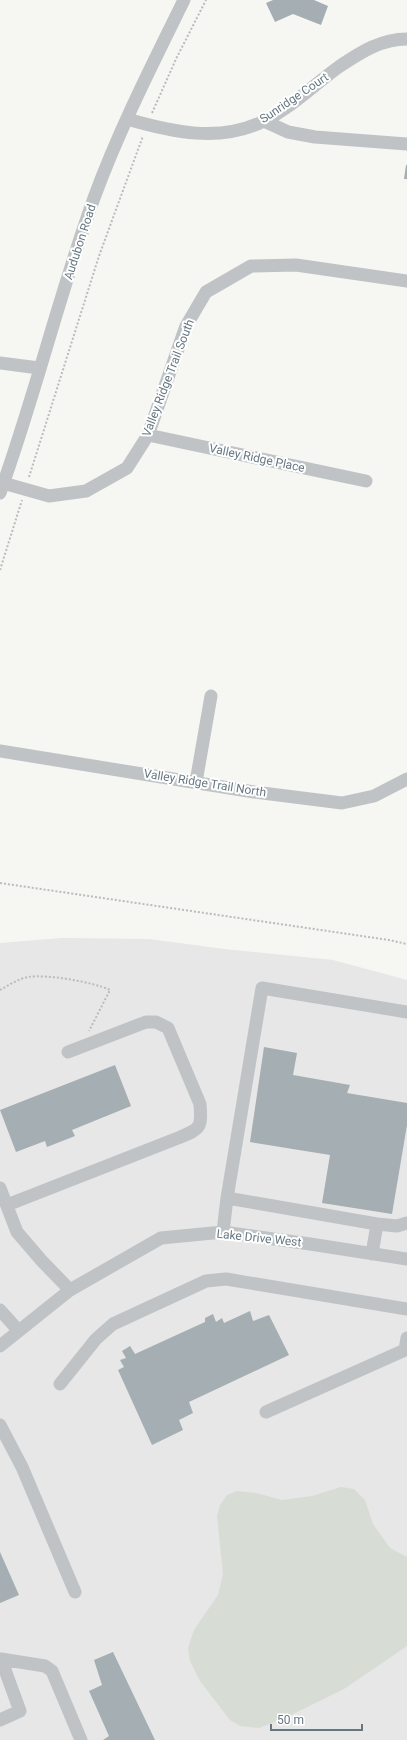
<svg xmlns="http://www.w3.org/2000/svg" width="407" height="1740" font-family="Roboto,sans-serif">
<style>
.built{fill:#e6e7e6}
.green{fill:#d7dcd4}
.building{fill:#a5aeb3}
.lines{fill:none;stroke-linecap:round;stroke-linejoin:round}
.path{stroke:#b9bcbe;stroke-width:2;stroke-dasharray:2 2;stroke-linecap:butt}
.minor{stroke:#bfc3c6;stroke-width:13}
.labels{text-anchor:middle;stroke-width:4;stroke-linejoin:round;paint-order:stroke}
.street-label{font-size:12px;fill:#667782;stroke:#fff}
</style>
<rect width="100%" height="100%" fill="#f6f6f2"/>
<!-- built -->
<path class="built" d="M62,938L149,939L224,949L333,960L407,980V1740H0V943Z"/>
<!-- green -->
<path class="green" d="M341,1487L354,1489L365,1500L373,1524L390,1548L407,1557V1646L344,1689L285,1718L259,1728L240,1726L230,1720L200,1681L190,1661L188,1648L194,1630L218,1595L223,1574L217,1516L220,1505L227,1495L237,1491L256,1493L282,1500L312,1496Z"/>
<!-- building -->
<path class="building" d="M273,0H314L328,6L321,25L293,14L275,22L266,3Z
M406,165H407V179H404Z
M264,1047L297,1053L293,1075L350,1085L347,1093L407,1103V1125L392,1214L322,1203L330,1155L250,1142Z
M115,1065L131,1106L72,1130L75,1136L47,1147L45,1141L16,1152L0,1110Z
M250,1311L253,1321L269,1315L289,1355L189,1402L193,1413L179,1420L183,1430L152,1445L118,1370L124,1367L120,1360L126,1358L122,1351L130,1346L135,1354L205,1322V1318L213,1314L216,1322L222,1318L224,1323Z
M0,1552L19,1595L0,1603Z
M113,1652L155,1740H103L109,1736L89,1691L102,1685L94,1660Z"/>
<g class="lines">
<!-- path -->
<path class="path" d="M152,113L176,59L206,0
M29,477L99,256L143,136
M0,570L22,500
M0,883L389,940L407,944
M0,990C9,985 18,979 28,977C47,974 93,982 110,990L89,1031"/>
<!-- minor -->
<path class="minor" d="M127,119C172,132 220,143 264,121C291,108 316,83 340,66C361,52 381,39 407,39
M264,121L288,132L315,137L407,144
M0,363L39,368
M148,435L366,481
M3,483L49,496L86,491L127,468L148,435L186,326L206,292L251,266L296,265L407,281
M0,493C35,396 59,295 94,198C119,130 152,65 184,0
M0,751L254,792L342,803L374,796L407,779
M196,782L211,696
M0,1188L17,1232L41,1260L70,1290
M227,1198L262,988L407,1012
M7,1205L178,1138C200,1129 202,1129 200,1104L168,1028L156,1022H146L68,1052
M377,1224L397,1226L407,1223
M223,1232L227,1198L377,1224L372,1254
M0,1310L18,1330
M0,1346L70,1290L161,1238L223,1232L310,1244L407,1259
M60,1384L96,1339L113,1324L206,1281L226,1279L407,1309
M266,1412L405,1350L407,1338
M0,1425L22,1467L75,1592
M1,1659L45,1666L52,1671L81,1740
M0,1720L20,1711L1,1659"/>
</g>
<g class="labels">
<!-- street labels -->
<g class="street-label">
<text transform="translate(294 98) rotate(-34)" y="4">Sunridge Court</text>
<text transform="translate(80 242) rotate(-72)" y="4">Audubon Road</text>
<text transform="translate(168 378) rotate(-69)" y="4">Valley Ridge Trail South</text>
<text transform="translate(257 458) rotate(12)" y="4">Valley Ridge Place</text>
<text transform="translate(205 783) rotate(9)" y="4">Valley Ridge Trail North</text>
<text transform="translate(259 1238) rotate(6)" y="4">Lake Drive West</text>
</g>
</g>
<!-- scale -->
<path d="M271 1724v6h91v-6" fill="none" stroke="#667782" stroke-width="2"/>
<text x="277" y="1724" font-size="12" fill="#667782" stroke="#ffffff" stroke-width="3" paint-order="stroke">50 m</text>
</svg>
